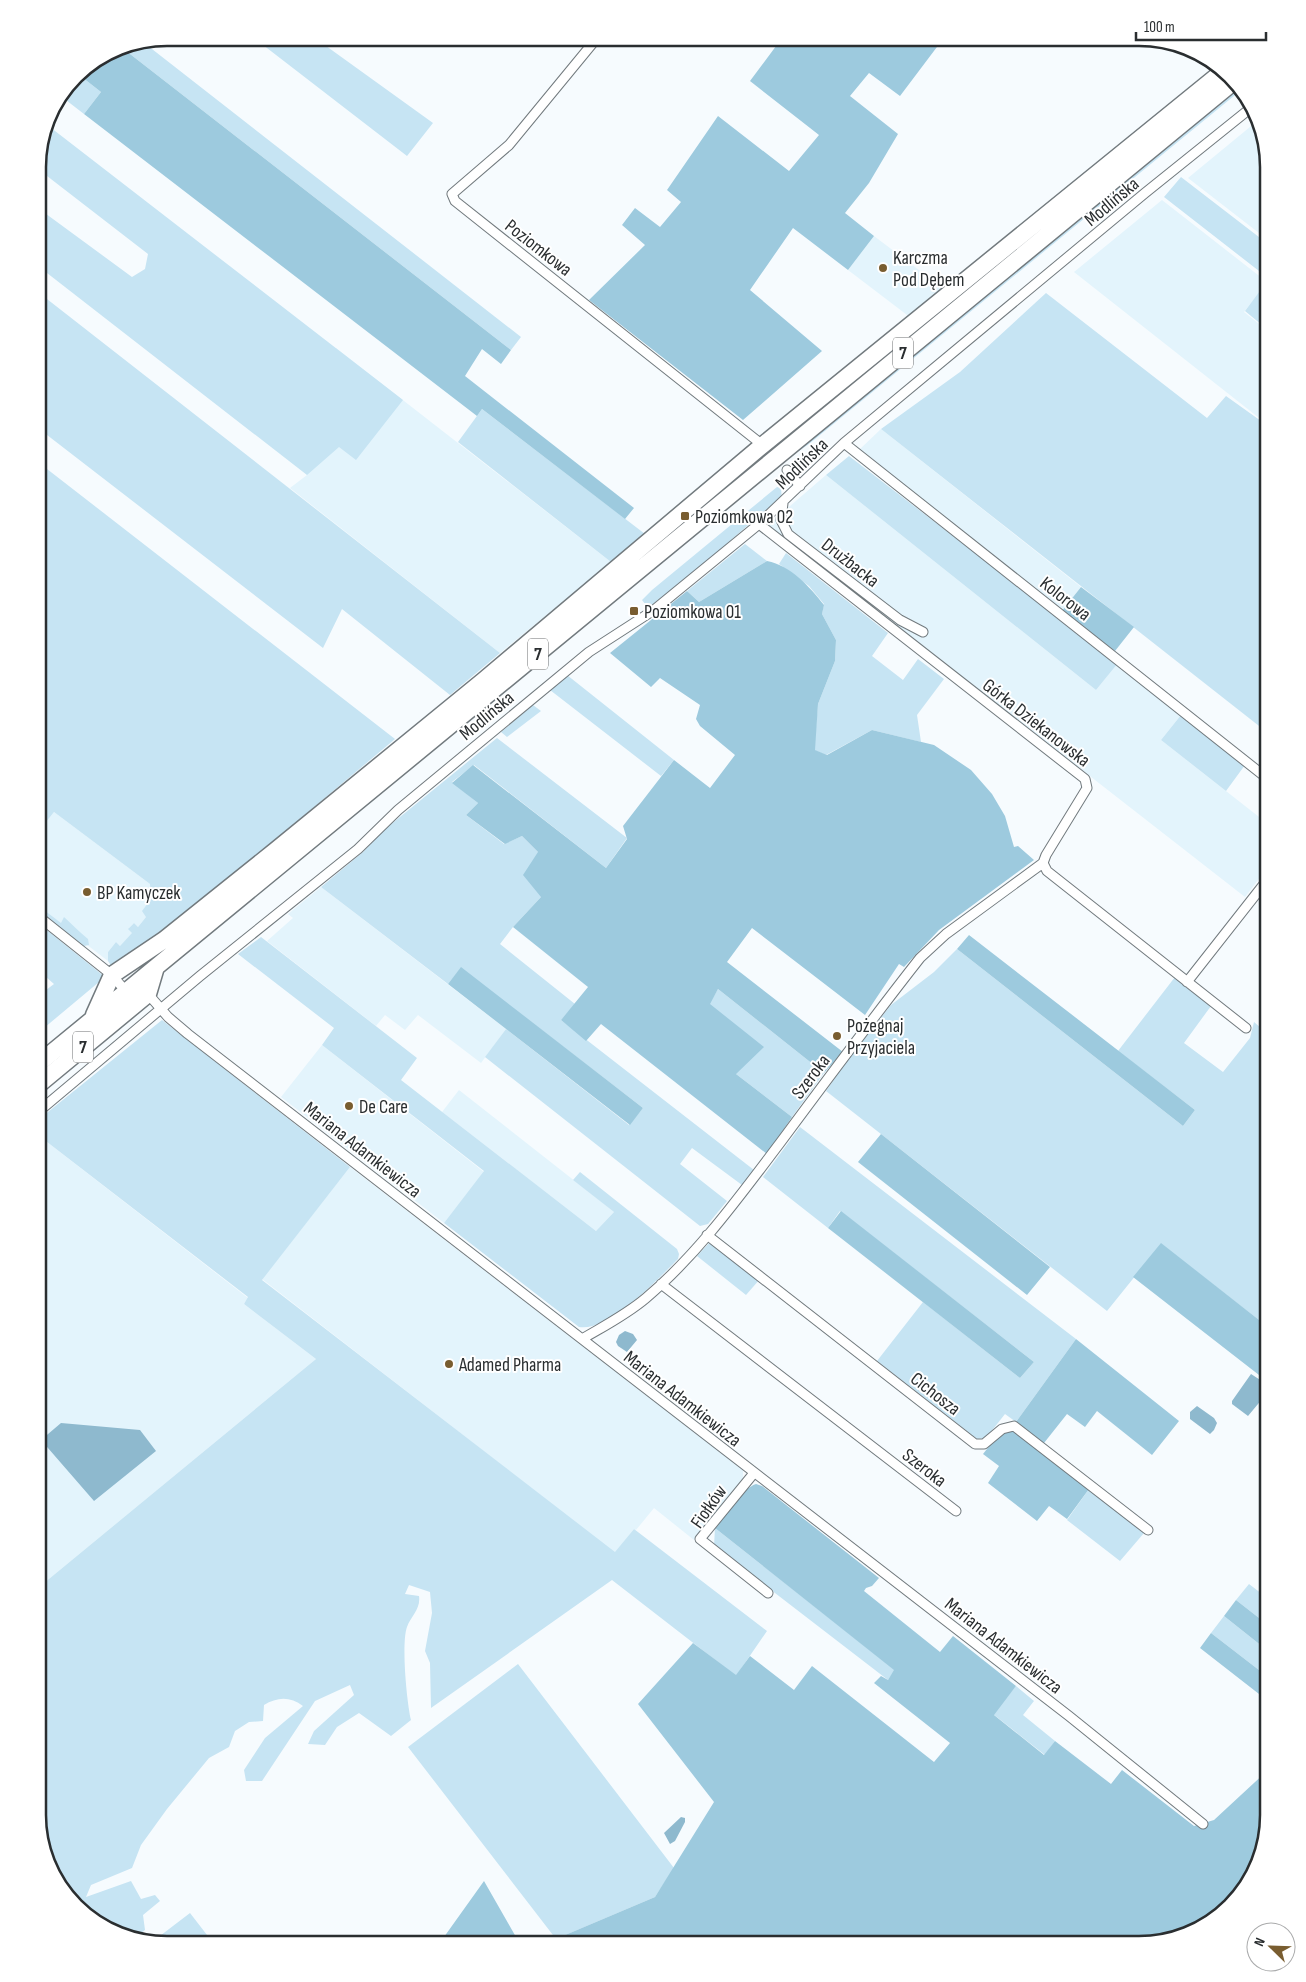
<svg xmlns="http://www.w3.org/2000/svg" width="1306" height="1982" font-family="'Sofia Sans Condensed',sans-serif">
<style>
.built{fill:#e3f4fc}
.green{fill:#c6e4f3}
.forest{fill:#9dcade}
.water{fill:#8eb9ce}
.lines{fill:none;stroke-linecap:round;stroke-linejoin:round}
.street-casing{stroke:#727a7e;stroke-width:11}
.highway-casing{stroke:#727a7e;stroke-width:19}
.street{stroke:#fff;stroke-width:9}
.highway{stroke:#fff;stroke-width:16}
.poi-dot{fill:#795d30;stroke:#fff;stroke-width:2}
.labels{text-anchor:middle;stroke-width:4;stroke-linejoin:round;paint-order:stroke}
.shield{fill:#fff;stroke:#6a6d6e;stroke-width:1}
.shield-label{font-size:18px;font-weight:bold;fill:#2a2e30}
.street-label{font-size:19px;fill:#2a2e30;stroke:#fff}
.poi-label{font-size:19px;fill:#2a2e30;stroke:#fff;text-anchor:start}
.rim{fill:none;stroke:#2a2e30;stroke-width:2.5}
</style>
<rect width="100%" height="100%" fill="#f6fbfe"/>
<!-- built -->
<path class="built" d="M1256,122L1268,168V240L1188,178Z
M1162,200L1267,282L1244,312L1268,331V425L1074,272Z
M874,236L944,289L911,318L848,270Z
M336,348L611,562L500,653L290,488L307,475Z
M881,429L1081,587L1062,611L860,449Z
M826,475L1096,690L1116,665L1181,715L1161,740L1268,824V867L1245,897L768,525Z
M54,812L150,884L151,899L146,917L138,927L134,923L129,928L133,933L120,946L116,942L108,952V961L38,907V832Z
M321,887L506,1029L481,1063L418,1015L405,1030L385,1015L376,1026L267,941L293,918L288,914Z
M322,1045L484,1172L444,1223L281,1097Z
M459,1090L599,1200L614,1212L596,1231L442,1112Z
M38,1135L248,1298L244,1304L316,1359L38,1588Z
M350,1167L743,1470V1479L694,1540L654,1508L636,1530L634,1529L615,1553L262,1279Z"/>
<!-- green -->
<path class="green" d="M254,38H315L433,123L407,156Z
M143,42L521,337L511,350L121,47Z
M78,74L101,92L84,114L62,97Z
M1236,86L1240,91L809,444L783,462Z
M46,124L403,400L356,460L339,447L307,475L38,266V208L132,277L145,269L148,254L38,169V159Z
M1181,177L1268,244V278L1164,197Z
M1268,280V330L1245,311Z
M38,292L500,653L450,695L342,609L323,648L38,428Z
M1046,293L1207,418L1226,396L1268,426V733L881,429L960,372Z
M482,409L645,534L611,562L458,442Z
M849,456L1118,663L1096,690L826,475Z
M38,462L395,739L188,913L112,967L108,961V952L116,942L120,946L132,933L128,929L134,923L138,927L146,917L142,911L151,899L150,884L54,812L38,832Z
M777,487L781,488L782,500L763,512L706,562L648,608L642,600L652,590Z
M745,544L767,561L699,602L687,591Z
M786,553L888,633L872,656L903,680L918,659L944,679L917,715L921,742L872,730L826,755L814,750L818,704L835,661L836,640L822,614L824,604L809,586L779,564Z
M567,675L674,760L661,776L550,690Z
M533,705L541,711L507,737L501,732Z
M1181,715L1245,765L1226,791L1161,740Z
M497,738L627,838L606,868L474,765L452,782L478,803L466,815L504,844L522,836L538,852L541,897L513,927L500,944L575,1004L561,1020L754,1170L742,1185L692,1148L680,1164L727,1201L708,1224L700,1226L485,1057L506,1029L629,1125L643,1108L461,968L448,984L321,887L363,852L384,830Z
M41,899L44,901L40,907L61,923L64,917C72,924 79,932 88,939L89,945L84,946L38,911V905Z
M38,923L105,977L38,1033V996L54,984L38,970Z
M261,937L417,1058L401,1080L596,1231L614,1212L573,1180L580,1172L677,1249L679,1254L678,1259C658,1279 609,1332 579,1327L444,1223L484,1171L322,1045L334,1028L238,954Z
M957,949L1183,1126L1195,1110L1118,1051L1175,977L1211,1006L1184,1043L1223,1072L1250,1038L1254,1022L1268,1034V1327L1161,1244L1107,1311L826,1091L849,1058L891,1005L934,972Z
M718,989L824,1073L792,1117L736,1074L709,1004Z
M162,1020L350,1167L262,1280L615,1552L634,1529L767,1631L736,1676L612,1580L431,1708L430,1663L425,1651L432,1613L430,1592L409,1585L405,1594L419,1596C421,1609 411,1616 407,1627C401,1644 407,1703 411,1720L391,1736L359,1713L337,1727L325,1745L308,1744L314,1731L354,1695L350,1685L315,1701L262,1781H246L244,1770L265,1738L303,1706C290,1696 277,1697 264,1705L263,1721L249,1722L235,1731L229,1747L209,1758L167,1809L141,1845L132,1868L91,1885L86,1897L131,1881L141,1899L155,1895L160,1901L143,1915L145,1930L136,1937L102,1927L55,1879L38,1814V1588L316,1359L244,1304L248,1297L38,1135V1120Z
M800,1127L1076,1339L1016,1422L1005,1414L986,1438L977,1439L877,1361L923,1302L1020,1378L1034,1362L840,1211L828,1228L763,1177Z
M711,1241L760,1279L746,1295L697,1256Z
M1089,1489L1144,1533L1120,1561L1067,1520Z
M715,1528L895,1670L888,1680L714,1546Z
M1249,1584L1262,1594L1268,1586V1625L1236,1600Z
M1224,1616L1268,1651V1677L1211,1633Z
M518,1664L674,1868L655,1897L556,1939L408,1747Z
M1016,1686L1034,1701L1023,1715L1055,1741L1045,1755L993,1714Z
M190,1913L214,1944H159L152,1942Z"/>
<!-- forest -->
<path class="forest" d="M782,38H940L943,39L900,96L869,73L850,96L898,134L869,183L845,213L874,236L848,270L793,228L750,290L822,351L743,420L589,300L645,245L622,225L635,208L660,227L681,202L667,190L718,116L789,171L819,135L750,81Z
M118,47H121L511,350L501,364L482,349L465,376L634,508L625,519L482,409L477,416L84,114L101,92L78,74Z
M767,561C791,566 809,586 824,605L822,614L836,640L835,661L818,704L815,750L827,755L872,730L934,745L971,770L992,794L1005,816L1014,847L1018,846L1034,860L939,930L904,967L899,964L865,1015L752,928L727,962L843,1052L824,1073L718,989L710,1004L764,1047L736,1074L792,1117L767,1154L601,1024L586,1041L561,1020L588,987L513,927L541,897L523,875L538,852L522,836L505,844L466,815L478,803L452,783L473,765L606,868L627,839L623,826L674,760L710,788L735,755L700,726L696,719L700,705L660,678L651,687L610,653L687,591L699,602Z
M1081,587L1134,627L1115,651L1062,611Z
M969,935L1195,1110L1183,1126L957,949Z
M461,967L643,1108L630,1125L448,984Z
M881,1134L1050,1267L1027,1295L858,1162Z
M841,1211L1034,1362L1020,1378L828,1228Z
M1161,1243L1268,1327V1382L1133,1277Z
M1076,1339L1179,1421L1152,1455L1097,1411L1085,1427L1067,1414L1044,1443L1016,1422Z
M1012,1428L1089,1489L1067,1519L1049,1506L1037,1521L988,1483L999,1466L983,1454L1002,1430Z
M756,1484L762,1486L879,1578L872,1586L866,1588L864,1591L940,1652L953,1636L1016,1686L994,1715L1044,1755L1055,1741L1111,1784L1122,1770L1194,1826L1214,1820L1268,1770V1815L1251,1880L1203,1927L1138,1944H544L655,1897L714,1802L638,1704L693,1643L736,1675L750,1656L794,1690L812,1666L934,1762L950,1743L874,1683L881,1676L888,1680L894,1670L715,1528C725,1516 741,1489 756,1484Z
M1236,1600L1268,1625V1651L1224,1616Z
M1211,1633L1268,1677V1701L1200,1648Z
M484,1881L520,1944H439Z"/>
<!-- water -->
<path class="water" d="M625,1331L633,1334L637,1340L627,1352L618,1346L616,1342L619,1335Z
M1251,1374L1268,1385V1392L1248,1416L1232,1404V1401Z
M1197,1406L1214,1418L1217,1423L1214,1430L1210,1434L1190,1419V1412Z
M61,1423L140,1430L156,1451L94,1501L41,1440Z
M681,1817L685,1818V1822L675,1841L670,1844L664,1833Z"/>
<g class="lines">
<!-- street casing -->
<g class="street-casing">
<path id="street" d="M597,38L509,145L452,194L455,201L765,447
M844,443L1268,779
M787,470L800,486
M783,503L781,520L788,534L900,620L923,632
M759,524L1085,779L1087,788L1046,855L1043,863L1047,871L1246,1028
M38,916L112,975L128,994
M1187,982L1268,879
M148,994L168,1017L188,1034L1069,1716L1203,1824
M38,1112L200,976L358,849L398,810L589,652L654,610L759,524L844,443L1145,193L1252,107
M707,1235L975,1444H984L1002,1429L1014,1426L1148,1530
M661,1284L956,1511
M582,1339C604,1326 626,1315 646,1298C698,1254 739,1197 780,1143C826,1081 872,1019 920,958L946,934L1043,863
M754,1473L700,1539L768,1593"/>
</g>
<!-- highway casing -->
<g class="highway-casing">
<path id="highway" d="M94,1015L112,975L164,940L275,851L483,681L758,449L1222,72
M38,1064L1232,83
M38,1085L148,994L156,967"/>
</g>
<!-- street -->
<use href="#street" class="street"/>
<!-- highway -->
<use href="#highway" class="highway"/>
</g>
<!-- markers -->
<g class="poi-dot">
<circle cx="883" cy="268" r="5"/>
<rect x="680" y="511" width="10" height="10" rx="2.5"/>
<rect x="629" y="606" width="10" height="10" rx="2.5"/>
<circle cx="87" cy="892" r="5"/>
<circle cx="837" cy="1036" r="5"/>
<circle cx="349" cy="1106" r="5"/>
<circle cx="449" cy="1364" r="5"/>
</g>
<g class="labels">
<!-- shield labels -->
<g class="shield">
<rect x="893" y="337.5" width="20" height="31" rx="4"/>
<rect x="528" y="638.5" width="20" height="31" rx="4"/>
<rect x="73" y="1031.5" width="20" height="31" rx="4"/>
</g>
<g class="shield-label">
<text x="903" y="359">7</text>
<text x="538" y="660">7</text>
<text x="83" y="1053">7</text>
</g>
<!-- street labels -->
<g class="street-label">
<text transform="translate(1111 201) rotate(-40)" y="7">Modlińska</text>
<text transform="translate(539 247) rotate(38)" y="7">Poziomkowa</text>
<text transform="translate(801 463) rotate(-44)" y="7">Modlińska</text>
<text transform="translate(851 562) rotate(38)" y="7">Drużbacka</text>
<text transform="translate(1066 598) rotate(38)" y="7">Kolorowa</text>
<text transform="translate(486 715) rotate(-40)" y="7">Modlińska</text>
<text transform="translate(1037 722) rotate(38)" y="7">Górka Dziekanowska</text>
<text transform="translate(810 1076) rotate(-53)" y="7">Szeroka</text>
<text transform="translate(363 1149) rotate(38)" y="7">Mariana Adamkiewicza</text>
<text transform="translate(936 1393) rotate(38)" y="7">Cichosza</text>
<text transform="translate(683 1398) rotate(38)" y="7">Mariana Adamkiewicza</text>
<text transform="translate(925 1467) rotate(38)" y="7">Szeroka</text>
<text transform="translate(708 1506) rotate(-55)" y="7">Fiołków</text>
<text transform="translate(1004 1645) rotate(38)" y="7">Mariana Adamkiewicza</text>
</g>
<!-- poi labels -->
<g class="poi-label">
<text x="893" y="264">Karczma<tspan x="893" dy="22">Pod Dębem</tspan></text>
<text x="695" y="523">Poziomkowa 02</text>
<text x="644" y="618">Poziomkowa 01</text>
<text x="97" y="899">BP Kamyczek</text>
<text x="847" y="1032">Pożegnaj<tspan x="847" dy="22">Przyjaciela</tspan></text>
<text x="359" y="1113">De Care</text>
<text x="459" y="1371">Adamed Pharma</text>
</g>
</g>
<!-- crop -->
<path d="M0 0H1306V1982H0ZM167 46H1139A121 121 0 0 1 1260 167V1815A121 121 0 0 1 1139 1936H167A121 121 0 0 1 46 1815V167A121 121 0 0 1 167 46Z" fill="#fff" fill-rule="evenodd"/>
<path class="rim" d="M167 46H1139A121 121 0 0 1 1260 167V1815A121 121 0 0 1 1139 1936H167A121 121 0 0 1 46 1815V167A121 121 0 0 1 167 46Z"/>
<!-- north arrow -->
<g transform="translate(1271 1947) rotate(293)"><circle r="24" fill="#ffffff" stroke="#aaabac"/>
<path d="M0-4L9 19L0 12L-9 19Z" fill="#795d30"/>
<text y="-8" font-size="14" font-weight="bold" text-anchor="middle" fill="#2a2e30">N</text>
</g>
<!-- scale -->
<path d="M1136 32v8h130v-8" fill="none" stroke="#2a2e30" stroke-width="2.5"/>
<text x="1144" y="32" font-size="15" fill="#2a2e30" stroke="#ffffff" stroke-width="4" paint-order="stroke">100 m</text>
</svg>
